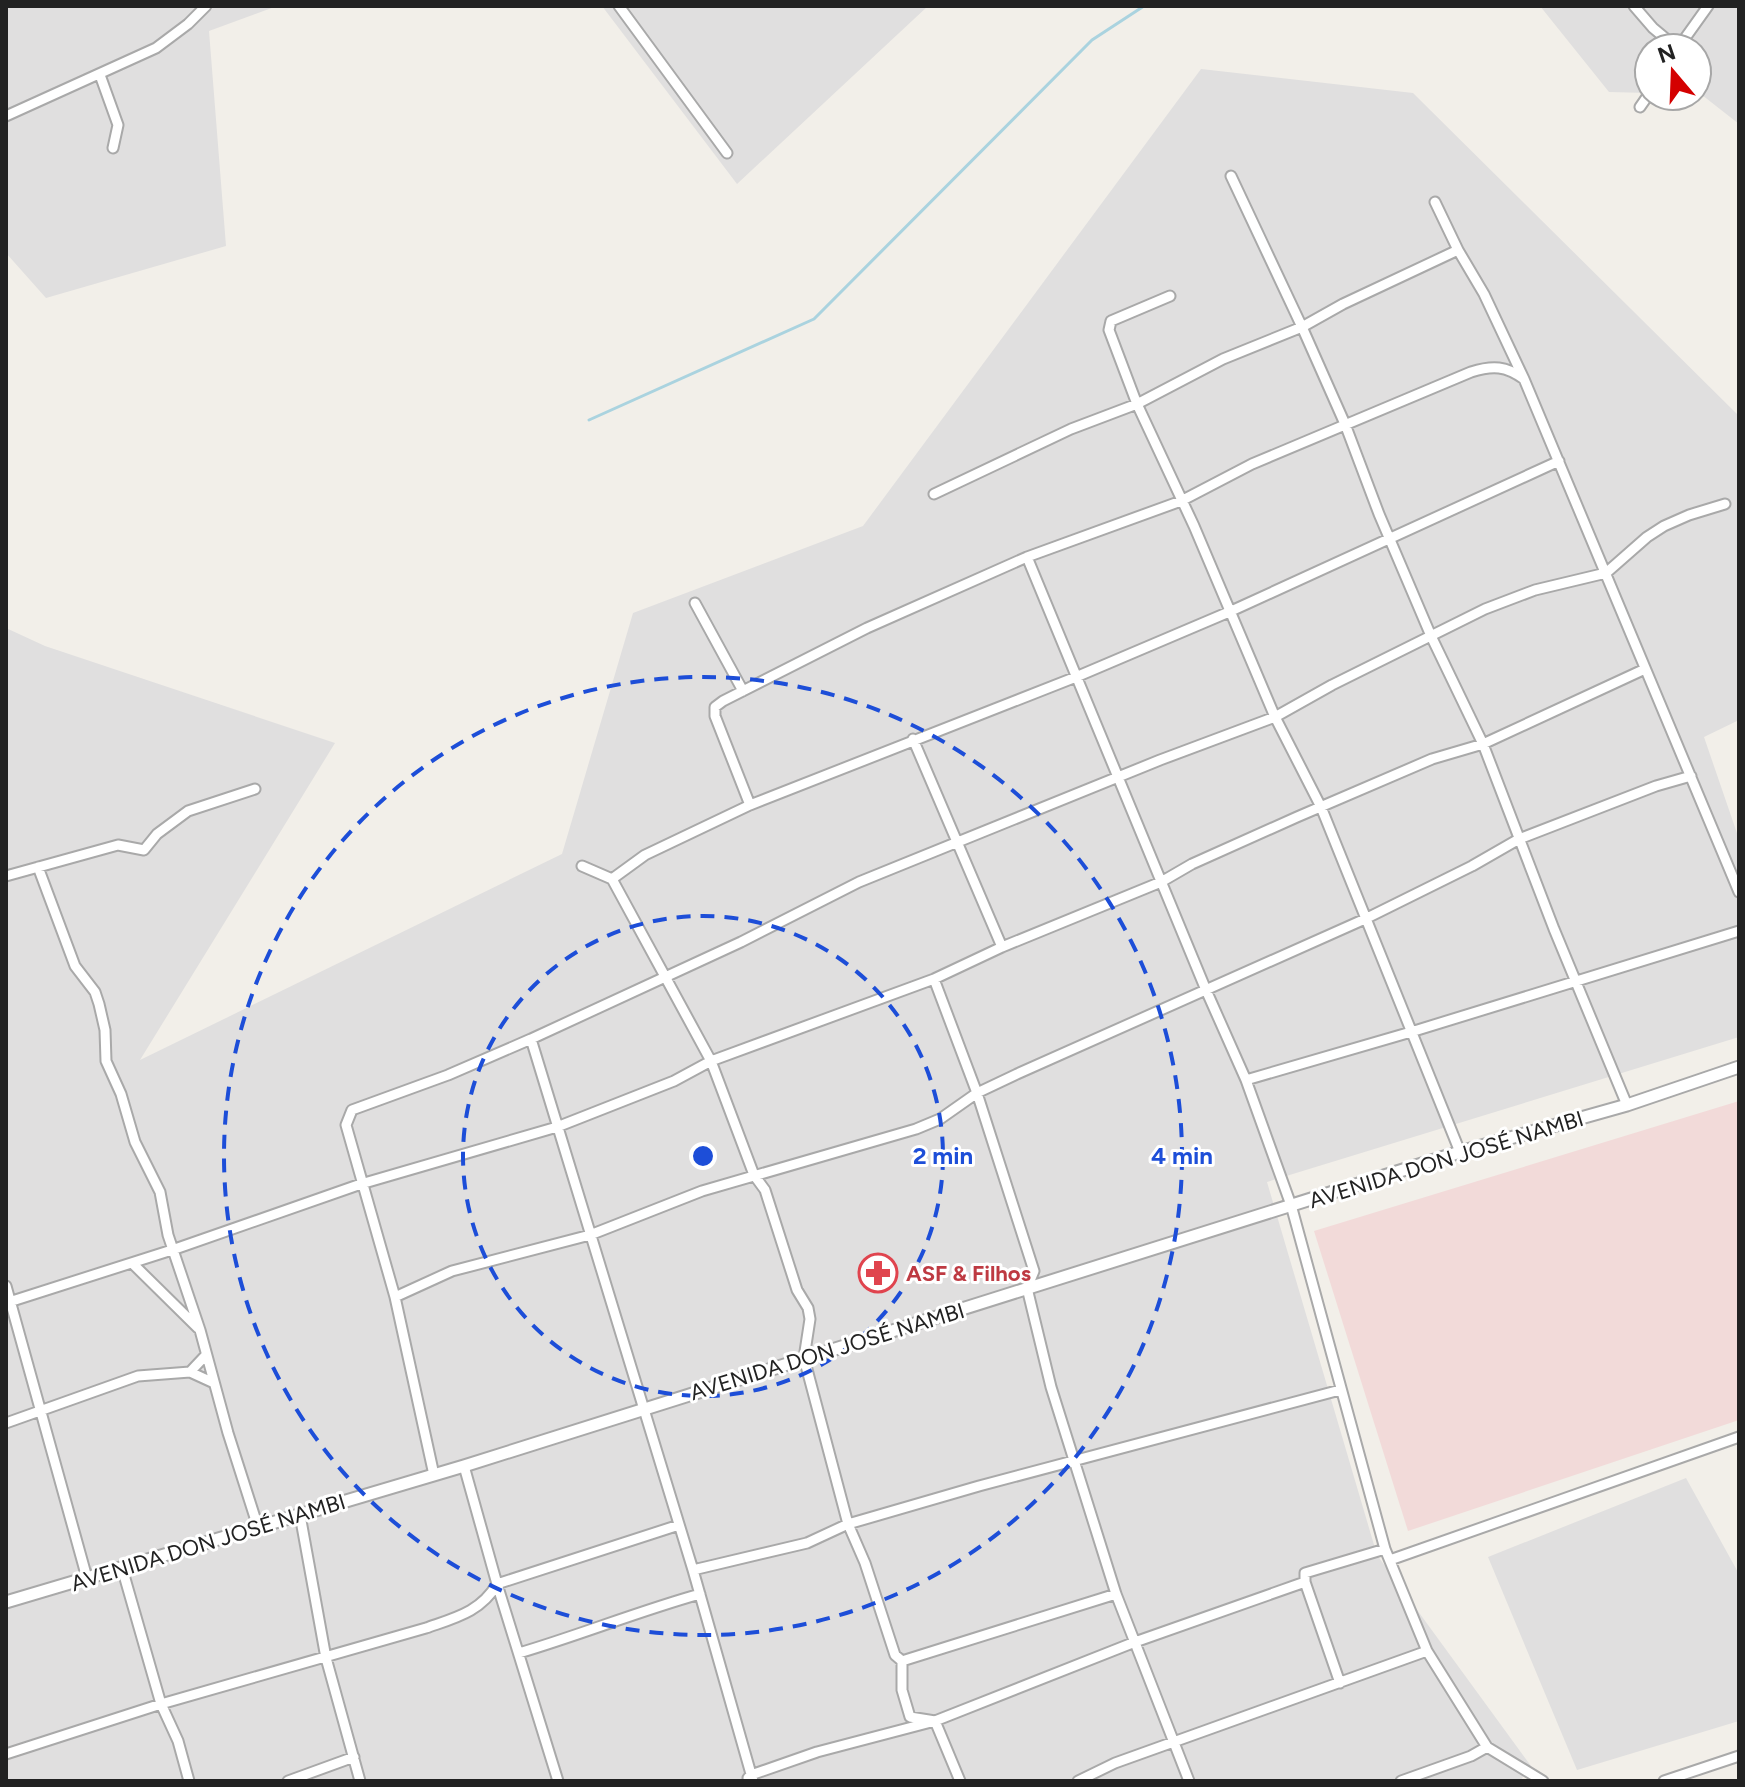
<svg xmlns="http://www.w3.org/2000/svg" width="1745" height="1787" font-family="Figtree,sans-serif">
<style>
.residential{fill:#e0dfdf}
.commercial{fill:#f2dad9}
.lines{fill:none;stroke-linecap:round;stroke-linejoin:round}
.stream{stroke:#aad3df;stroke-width:3}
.minor-casing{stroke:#a9a9a9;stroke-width:13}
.tertiary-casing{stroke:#a9a9a9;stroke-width:15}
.minor{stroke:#fff;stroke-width:9}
.tertiary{stroke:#fff;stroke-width:11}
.ring{fill:none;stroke:#1d4ed8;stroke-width:4;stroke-dasharray:14 10}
.labels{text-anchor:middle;stroke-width:6;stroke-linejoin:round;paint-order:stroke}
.street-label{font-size:22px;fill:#222;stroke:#fff}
.health-label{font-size:22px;font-weight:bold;fill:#be3a42;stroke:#fff;text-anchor:start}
.centre{fill:#1d4ed8;stroke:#fff;stroke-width:4}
.ring-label{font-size:24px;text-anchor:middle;font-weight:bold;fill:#1d4ed8;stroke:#fff;stroke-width:6;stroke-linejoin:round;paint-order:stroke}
</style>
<rect width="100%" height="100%" fill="#f2efe9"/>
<!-- residential -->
<path class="residential" d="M6,6H277L209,31L226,246L46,298L6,253Z
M602,6H928L737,184Z
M1540,6H1739V124L1702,95H1697V48H1649V93L1609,92Z
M1201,69L1413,93L1739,416V720L1704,737L1739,839V1037L1267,1182L1377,1555L1531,1766L1520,1781H6V628L45,646L335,743L140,1060L562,854L633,613L863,526Z
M1686,1478L1739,1574V1721L1577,1770L1488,1557Z"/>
<!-- commercial -->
<path class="commercial" d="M1739,1101V1420L1408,1531L1314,1231Z"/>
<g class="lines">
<!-- stream -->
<path class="stream" d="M589,420L814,319L1092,40L1144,6"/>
<!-- minor casing -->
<g class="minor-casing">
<path id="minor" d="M619,6L727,153
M1634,6L1653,28L1677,48
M1678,48L1708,6
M100,75L118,125L113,148
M1640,107L1649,94
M6,116L156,48L188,24L206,6
M1231,176L1302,327L1345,424L1379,514L1431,636L1483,744L1554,929L1627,1105
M1435,202L1458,250L1484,294L1524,379L1739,892
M1170,296L1111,321L1109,330L1137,404L1194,526L1275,717L1321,807L1460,1152
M934,494L1071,429L1137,404L1223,359L1302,327L1343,304L1458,250
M1027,557L1206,990L1246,1080L1291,1205L1385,1549L1427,1651L1487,1747L1543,1781
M695,603L743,691
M913,739L1002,947
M750,805L715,716V707L723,701L867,628L1027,557L1181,501L1252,464L1471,372C1493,365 1506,366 1524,379
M582,866L612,879L711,1061L754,1175L765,1190L797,1290L808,1308L810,1319L804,1358L848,1524L865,1563L895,1655L902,1661V1690L910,1717L935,1721L960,1781
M38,867L75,966L95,992L99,1004L105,1030L106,1061L121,1094L135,1142L160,1192L168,1235L200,1330L228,1433L258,1527
M6,876L118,845L144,850L157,834L188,811L255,789
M612,879L645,855L750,805L1076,677L1229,612L1559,461
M934,979L977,1093L1034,1271L1027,1288L1051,1387L1116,1594L1189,1781
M531,1039L693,1570L753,1781
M1246,1080L1411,1032L1739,931
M132,1263L198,1328
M6,1286L87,1578
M395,1297L452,1271L590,1235L702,1191L916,1129L940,1119L977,1093L1017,1074L1365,919L1472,866L1519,839L1656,786L1691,776
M6,1303L175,1249L361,1184L557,1127L674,1081L711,1061L934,979L1002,947L1161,882L1192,864L1297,817L1432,759L1483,744L1645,669
M190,1372L206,1355
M6,1423L138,1376L190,1372L214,1383
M464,1466L497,1584L558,1781
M434,1475L395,1297L346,1125L352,1110L448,1075L531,1039L741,942L859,882L1160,760L1275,717L1332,685L1485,609L1535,590L1606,573L1647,537L1664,526L1689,515L1725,504
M300,1515L326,1658L360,1781
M1390,1560L1739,1437
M122,1568L161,1704L178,1741L189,1781
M693,1570L807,1543L848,1524L979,1486L1340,1390
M519,1653C580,1635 639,1611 700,1594
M902,1661L1116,1594
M1340,1683L1305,1582V1573L1385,1549
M6,1754L161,1704L426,1628C454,1618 481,1612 497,1584L679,1525
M748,1778L751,1775L817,1752L935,1721L1135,1642L1305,1582
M288,1781L354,1757
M1078,1781L1115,1763L1427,1651
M1401,1781L1471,1756L1487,1747
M1664,1781L1739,1756"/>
</g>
<!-- tertiary casing -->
<g class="tertiary-casing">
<path id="tertiary" d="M6,1602L464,1466L1460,1152L1627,1105L1739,1067"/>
</g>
<!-- minor -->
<use href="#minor" class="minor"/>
<!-- tertiary -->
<use href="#tertiary" class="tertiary"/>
</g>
<!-- distance rings -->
<g class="ring">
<circle cx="703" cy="1156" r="240"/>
<circle cx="703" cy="1156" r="479"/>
</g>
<!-- icons -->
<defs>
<g id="pharmacy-ring" transform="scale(2)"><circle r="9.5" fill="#fff" stroke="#e0444e" stroke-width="1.5"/><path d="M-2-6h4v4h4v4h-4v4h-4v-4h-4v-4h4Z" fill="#e0444e"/></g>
</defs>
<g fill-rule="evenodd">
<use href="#pharmacy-ring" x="878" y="1273"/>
</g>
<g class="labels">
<!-- street labels -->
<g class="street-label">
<text transform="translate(1446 1159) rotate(-17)" y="8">AVENIDA DON JOSÉ NAMBI</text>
<text transform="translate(827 1351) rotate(-17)" y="8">AVENIDA DON JOSÉ NAMBI</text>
<text transform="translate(208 1542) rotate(-17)" y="8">AVENIDA DON JOSÉ NAMBI</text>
</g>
<!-- health labels -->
<g class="health-label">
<text x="906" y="1281">ASF &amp; Filhos</text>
</g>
</g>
<circle cx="703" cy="1156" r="12" class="centre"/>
<g class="ring-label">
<text x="943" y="1164">2 min</text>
<text x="1182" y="1164">4 min</text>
</g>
<!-- border -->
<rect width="1745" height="1787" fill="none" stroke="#222222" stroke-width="16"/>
<!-- north arrow -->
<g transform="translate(1673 72) rotate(341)"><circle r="38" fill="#ffffff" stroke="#a7a7a7" stroke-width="2"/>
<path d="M0-6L14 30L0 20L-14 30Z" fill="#d40000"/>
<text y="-12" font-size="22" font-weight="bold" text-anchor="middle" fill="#222222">N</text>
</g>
</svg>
